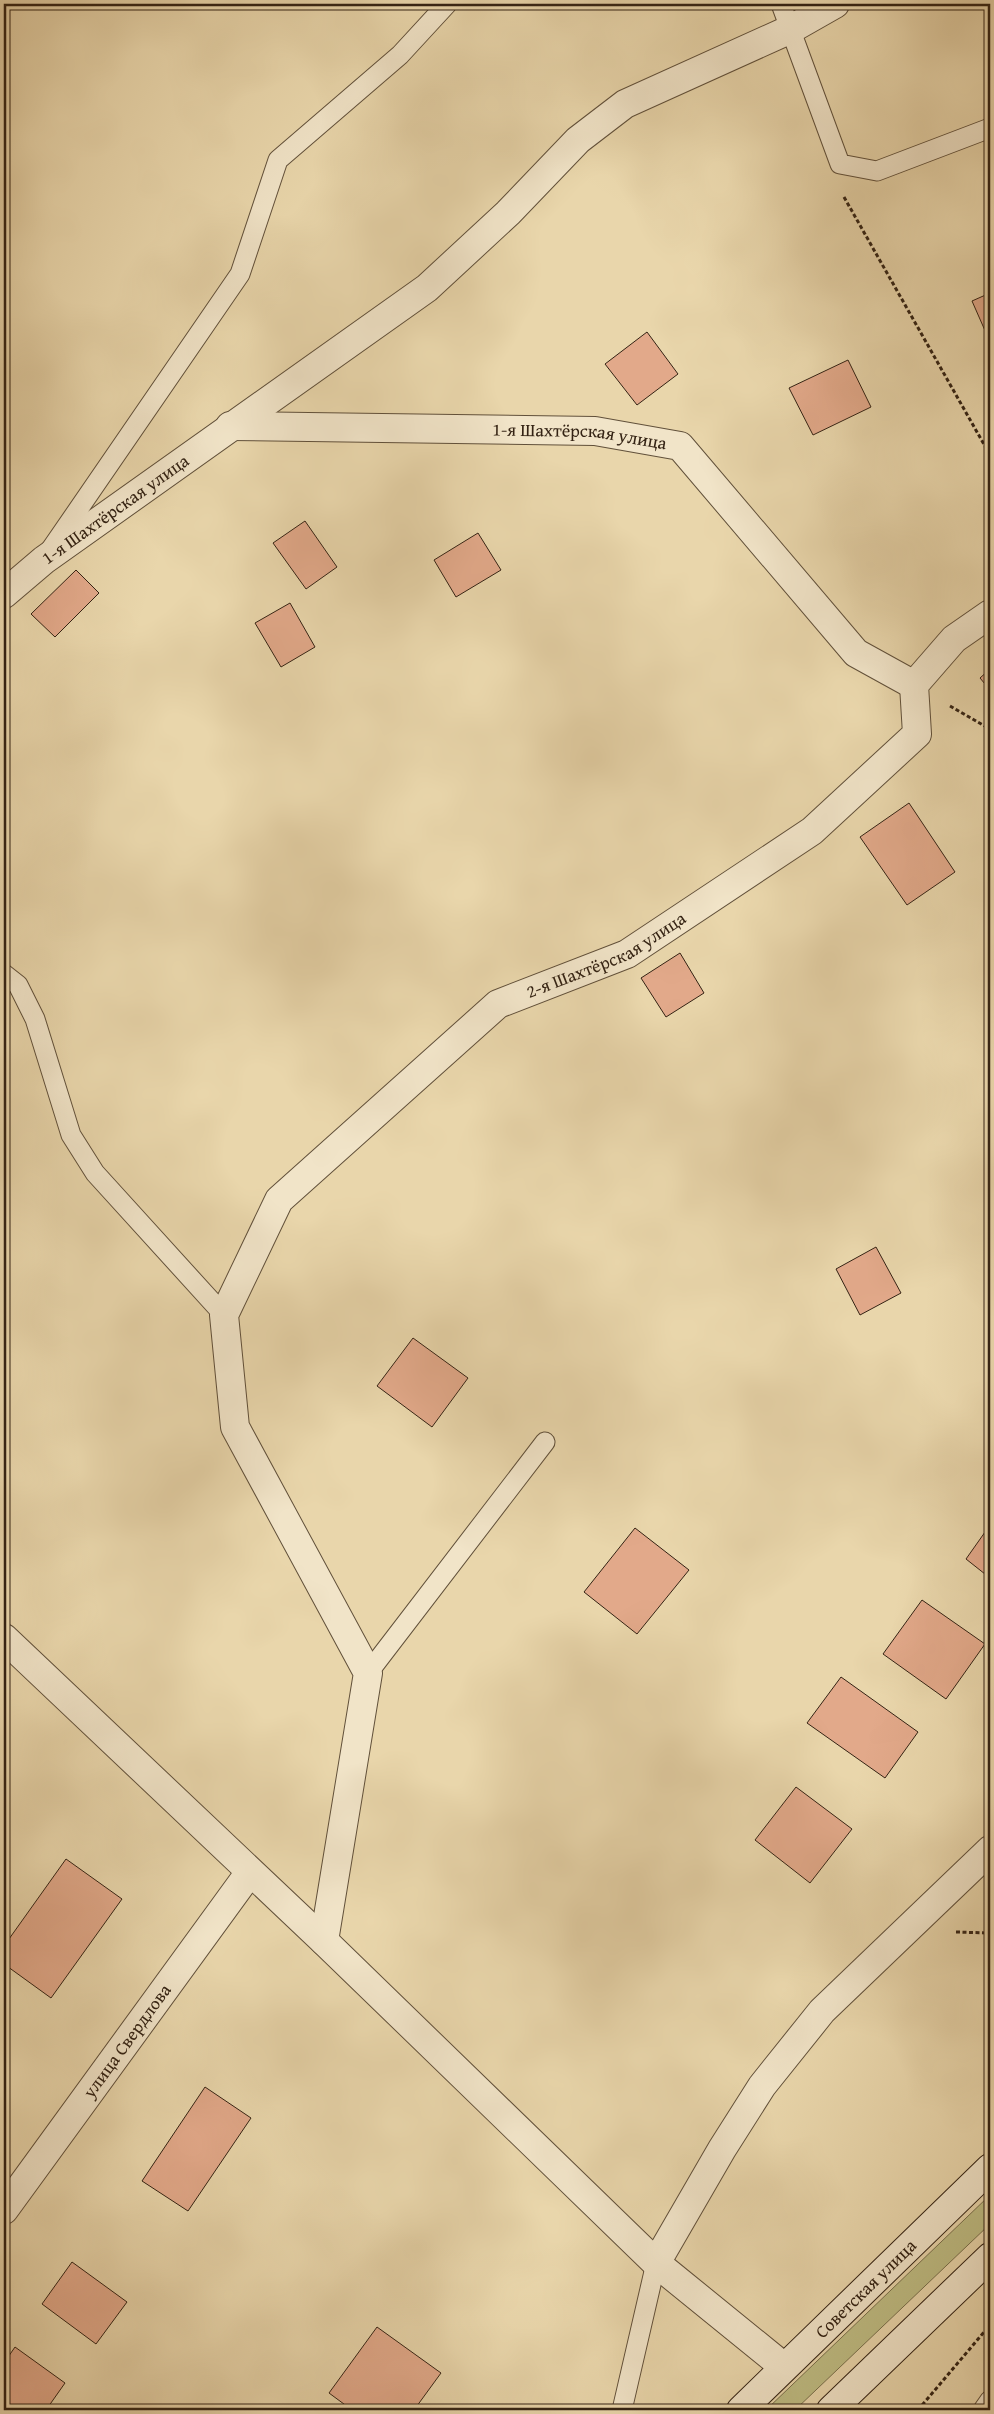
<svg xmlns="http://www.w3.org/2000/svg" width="994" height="2414" font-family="'Gentium Book Plus',serif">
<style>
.green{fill:#bebc83;stroke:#79704c}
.building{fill:#e2a98a;stroke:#342314}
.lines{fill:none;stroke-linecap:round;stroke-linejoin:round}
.lane-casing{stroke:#61503a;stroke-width:21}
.street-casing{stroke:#61503a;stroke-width:30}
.secondary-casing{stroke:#342314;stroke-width:30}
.path{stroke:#342314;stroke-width:3;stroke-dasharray:4 2.5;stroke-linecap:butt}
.lane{stroke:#f1e4c8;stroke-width:19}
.street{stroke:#f1e4c8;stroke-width:28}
.secondary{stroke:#f1e4c8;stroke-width:28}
.labels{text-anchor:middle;stroke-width:4;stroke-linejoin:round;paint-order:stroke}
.street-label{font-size:18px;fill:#342314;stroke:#f1e4c8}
</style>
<rect width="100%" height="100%" fill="#e9d6ab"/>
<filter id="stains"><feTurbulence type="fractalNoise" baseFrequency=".004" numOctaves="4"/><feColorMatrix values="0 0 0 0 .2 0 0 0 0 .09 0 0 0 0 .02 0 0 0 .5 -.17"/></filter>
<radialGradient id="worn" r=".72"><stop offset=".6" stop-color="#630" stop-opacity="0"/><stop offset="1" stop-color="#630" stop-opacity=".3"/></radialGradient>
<!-- green -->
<path class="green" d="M990,2195V2224L795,2410H766Z"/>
<!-- building -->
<path class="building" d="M990,293V342L972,301Z
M647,332L678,374L637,405L605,364Z
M848,360L871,407L813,435L789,388Z
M305,521L337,567L306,589L273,543Z
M478,533L501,570L456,597L434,560Z
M76,570L99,593L55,637L31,614Z
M290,603L315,647L281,667L255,623Z
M990,669V690L980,678Z
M909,803L955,872L907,905L860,837Z
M680,953L704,993L666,1017L641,978Z
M876,1247L901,1293L860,1315L836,1269Z
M413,1338L468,1378L432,1427L377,1386Z
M990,1525V1578L966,1559Z
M635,1528L689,1570L637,1634L584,1592Z
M922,1600L985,1644L946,1699L883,1654Z
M841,1677L918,1732L885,1778L807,1723Z
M796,1787L852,1829L810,1883L755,1840Z
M66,1859L122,1899L51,1998L4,1964V1946Z
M205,2087L251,2118L188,2211L142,2181Z
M72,2262L127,2302L96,2344L42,2304Z
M377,2327L441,2373L414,2410H352L329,2393Z
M15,2347L65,2383L46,2410H4V2363Z"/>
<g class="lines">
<!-- lane casing -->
<g class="lane-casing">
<path id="lane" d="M781,4L840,164L877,171L990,128
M51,549L240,274L278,160L400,55L447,4
M4,974L18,985L35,1019L71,1135L95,1173L224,1315
M368,1673L545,1442
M622,2410L656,2263
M983,2410L990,2400"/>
</g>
<!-- street casing -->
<g class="street-casing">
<g id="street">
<path id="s1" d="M230,426L595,431L680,446L856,653L914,685"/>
<path id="s2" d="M4,594L44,560L427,288L508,213L578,140L625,104L791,29L835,4"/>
<path d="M4,1638L324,1941L656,2263L784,2367"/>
<path id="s3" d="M324,1941L368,1673L235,1427L224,1315L279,1200L498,1004L627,954L812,831L917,734L914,685L954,639L990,614"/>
<path id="s4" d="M4,2210L250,1872"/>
<path d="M656,2263L722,2149L762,2086L822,2011L990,1850"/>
</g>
</g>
<!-- secondary casing -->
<g class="secondary-casing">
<g id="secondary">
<path id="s5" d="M741,2410L990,2168"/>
<path d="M831,2410L990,2257"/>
</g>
</g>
<!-- path -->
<path class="path" d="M844,197L990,455
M950,706L990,729
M956,1932L990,1933
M918,2410L990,2325"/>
<!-- lane -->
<use href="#lane" class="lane"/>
<!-- street -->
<use href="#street" class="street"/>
<!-- secondary -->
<use href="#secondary" class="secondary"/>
</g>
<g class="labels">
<!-- street labels -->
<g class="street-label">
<text dy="6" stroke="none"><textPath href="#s1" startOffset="350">1-я Шахтёрская улица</textPath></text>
<text dy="6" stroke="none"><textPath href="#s2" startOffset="140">1-я Шахтёрская улица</textPath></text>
<text dy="6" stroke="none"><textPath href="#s3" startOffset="1204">2-я Шахтёрская улица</textPath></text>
<text dy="6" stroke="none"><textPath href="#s4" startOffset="209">улица Свердлова</textPath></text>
<text dy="6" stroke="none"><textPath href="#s5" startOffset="174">Советская улица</textPath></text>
</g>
</g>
<!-- margin -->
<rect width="994" height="2414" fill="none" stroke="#e9d6ab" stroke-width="20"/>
<rect x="5" y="5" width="984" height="2404" fill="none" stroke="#342314" stroke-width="2.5"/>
<rect x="10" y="10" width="974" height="2394" fill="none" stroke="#342314"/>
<rect width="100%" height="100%" filter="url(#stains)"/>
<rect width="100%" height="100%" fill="url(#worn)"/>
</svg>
